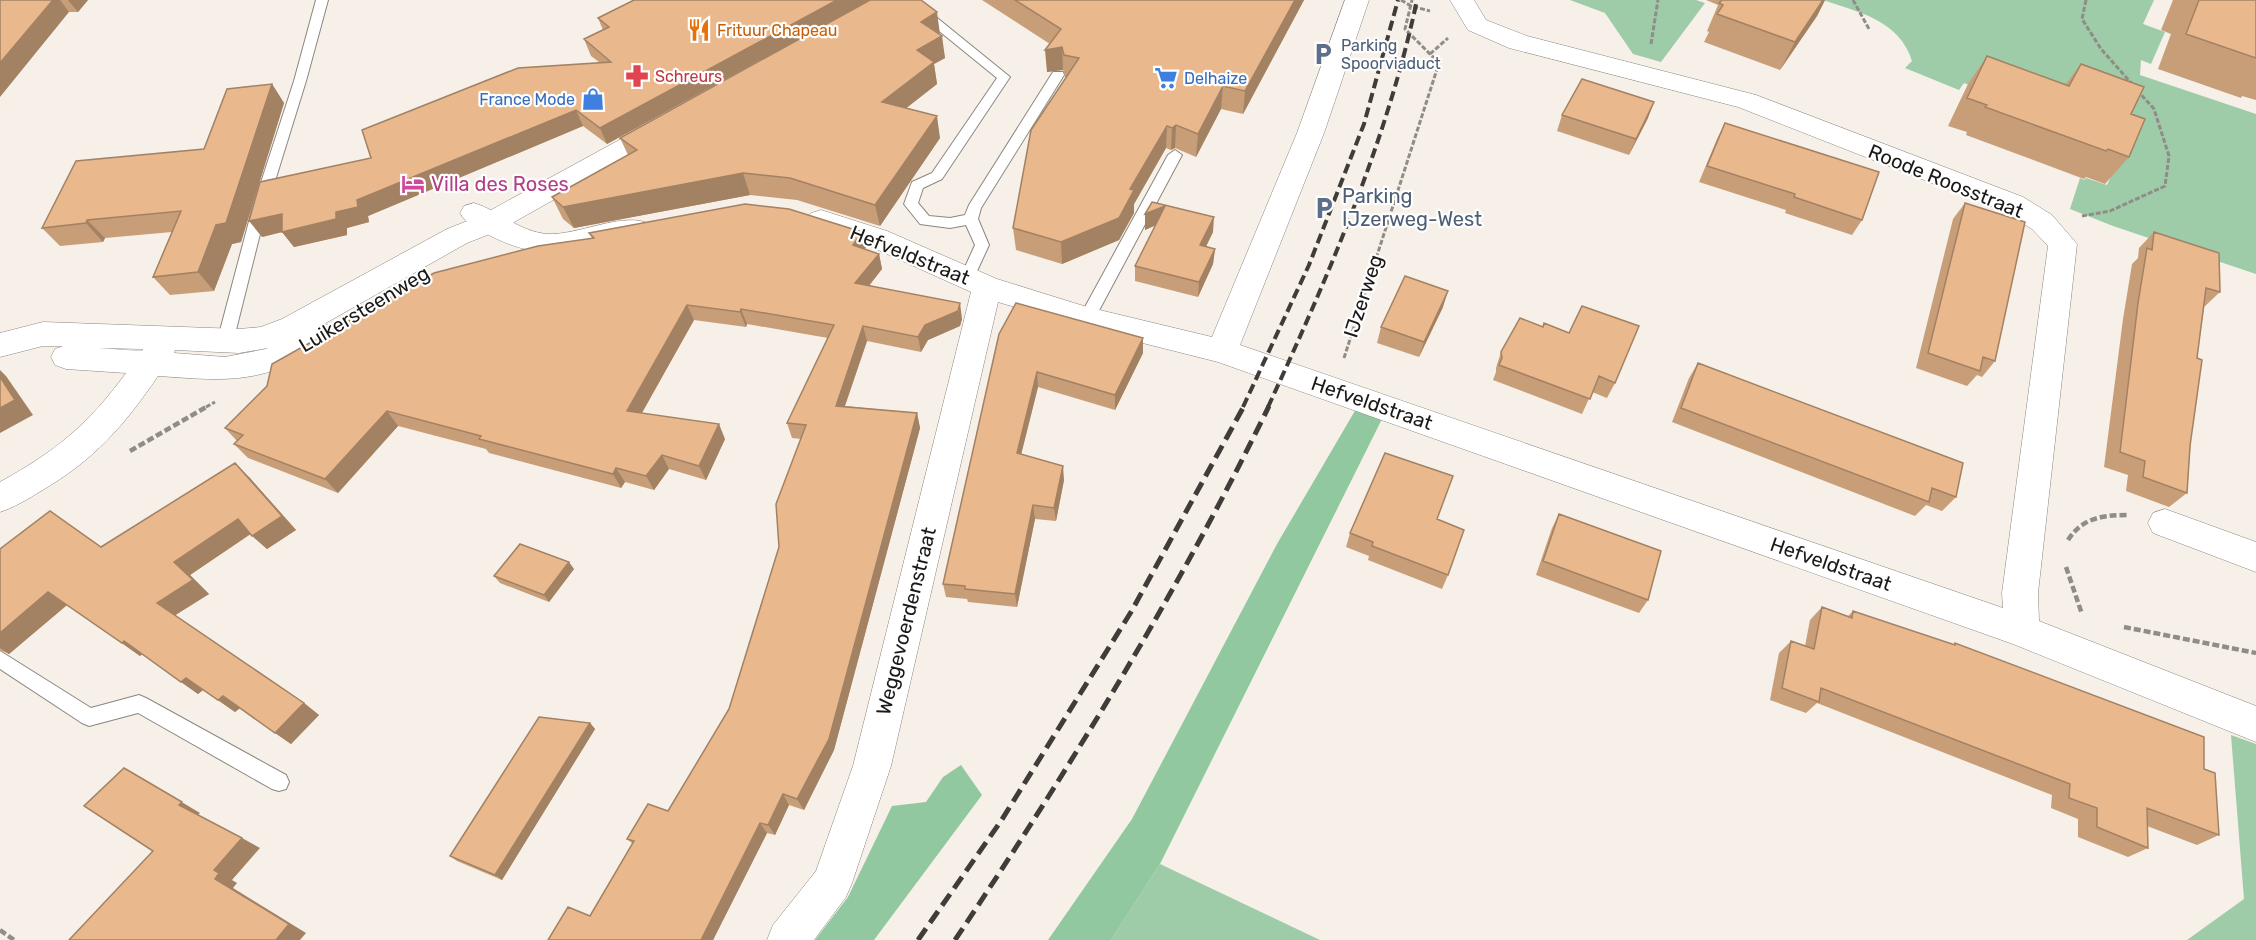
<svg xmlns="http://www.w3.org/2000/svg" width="2256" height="940" font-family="Rubik,sans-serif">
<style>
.green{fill:#9ecba8}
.forest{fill:#92c89f}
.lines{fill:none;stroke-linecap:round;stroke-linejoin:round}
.service-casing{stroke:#8b867f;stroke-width:2}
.minor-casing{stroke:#8b867f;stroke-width:1}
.secondary-casing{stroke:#8b867f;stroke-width:1}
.path-far1{stroke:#908c87;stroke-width:3;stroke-dasharray:5 2;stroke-linecap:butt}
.path{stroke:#908c87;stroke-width:4.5;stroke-dasharray:7 3;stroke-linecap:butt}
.service{fill:#fff;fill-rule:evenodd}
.minor{fill:#fff;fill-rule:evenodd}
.secondary{fill:#fff;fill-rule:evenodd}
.rail-far1{stroke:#3f3c39;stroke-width:4;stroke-dasharray:10 5;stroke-linecap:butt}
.rail{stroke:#3f3c39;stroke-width:5;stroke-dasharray:14 7;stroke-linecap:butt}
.wall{fill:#c89e79}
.shaded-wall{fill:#a38163}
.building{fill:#e9b88d;stroke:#a38163;stroke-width:1.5}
.labels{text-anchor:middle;stroke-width:4.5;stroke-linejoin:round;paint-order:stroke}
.far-food-label{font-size:16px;fill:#c56008;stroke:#fefefe;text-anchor:start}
.far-service-label{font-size:16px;fill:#4e5e75;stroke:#fefefe;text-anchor:start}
.far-health-label{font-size:16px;fill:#be3a42;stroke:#fefefe;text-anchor:start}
.far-shop-label{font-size:16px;fill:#366cbe;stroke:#fefefe;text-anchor:start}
.street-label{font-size:20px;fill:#1b1917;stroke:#fefefe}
.hotel-label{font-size:20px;fill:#b23c85;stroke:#fefefe;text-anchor:start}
.service-label{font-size:20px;fill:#4e5e75;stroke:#fefefe;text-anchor:start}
</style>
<rect width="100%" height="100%" fill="#f6f0e8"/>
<!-- green -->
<path class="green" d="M1570,0H1696L1705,3L1661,62L1633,54L1605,13Z
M1823,0H2154L2143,24L2165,32L2151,64L2141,60L2140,75L2256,114V274L2113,226L2070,209L2080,178L2084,180L2086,178L2107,185L2125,147L1964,83L1959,90L1905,68L1912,61C1900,21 1859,12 1823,0Z
M2231,735L2256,744V940H2187L2244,899Z
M1160,864L1320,940H1111Z"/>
<!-- forest -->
<path class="forest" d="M1356,409L1382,419L1160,864L1111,940H1048L1132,819L1277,544Z
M961,765L982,795L874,940H815L848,897L892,806L926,802L943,777Z"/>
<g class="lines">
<!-- service casing -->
<g class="service-casing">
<path id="service" d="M316,0H328L306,81L266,210L233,342L230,346H220L217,342L252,210L294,81Z
M901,0H915L1010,77L942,179L923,188L918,203L929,216L950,218L965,215L969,205L1053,72H1063L1064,75L981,208L978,219L989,245L972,282L967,283L960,278L975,245L966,225L950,228L920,224L904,204L912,182L932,173L997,78Z
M1175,150L1182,155L1095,318L1092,322H1082L1079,318L1168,155Z
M0,651L91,708L139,695L146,698L286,775L289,782L286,789L279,791L272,789L138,713L89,726L82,723L0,669Z"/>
</g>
<!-- minor casing -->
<g class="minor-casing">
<path id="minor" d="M1345,0H1369L1324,133L1240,345L2003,608L2002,593L2048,246L2032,229L2003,211L1738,107L1509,48L1468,30L1450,0H1474L1486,20L1527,36L1756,95L2023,197L2052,215L2077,244L2038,593L2039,621L2256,706V742L2013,644L1218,362L1087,329L998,302L891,766L852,883L846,897L814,940H767L773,925L816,871L853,766L971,292L867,245L811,227L807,220L811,213L821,210L887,231L997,279L1087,307L1212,337L1297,133Z
M474,203C500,211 519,232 548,234C578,235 617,214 645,222L649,229L645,236C589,253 543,264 489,235C478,229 466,224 460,213L464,206Z
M2165,509L2256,542V572L2153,533L2148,523L2153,513Z"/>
</g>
<!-- secondary casing -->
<g class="secondary-casing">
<path id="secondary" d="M663,118L672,121L676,127L672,133L500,230L467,243L324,324L332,326L336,334C330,345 319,349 307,356C253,385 217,380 158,376C124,426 94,460 41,491C28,499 15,507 0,512V482C56,451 88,425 126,373L66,369L55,365L51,357L55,349L63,346H43L0,357V333L43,322L239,329L261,327L282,319L447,229L480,216L654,121ZM98,348L143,349L142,351ZM268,348L266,349L225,357L174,353L175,350L239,353Z"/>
</g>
<!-- path-far1 -->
<path class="path-far1" d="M1401,0L1411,6L1430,11
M1853,0L1869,29
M2086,0L2082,19L2101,49L2133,85
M1651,44L1658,0
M1430,54L1448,38
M2082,216L2110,211L2165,186L2169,156L2154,109L2138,91
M1344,358L1439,63L1405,29L1412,0
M206,407L215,402"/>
<!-- path -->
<path class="path" d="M130,451L208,406
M2068,540C2083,517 2104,515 2129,515
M2066,567L2082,614
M2124,627L2256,653
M0,930L14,940"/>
<!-- service -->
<use href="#service" class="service"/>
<!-- minor -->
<use href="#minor" class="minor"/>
<!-- secondary -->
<use href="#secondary" class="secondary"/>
<!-- rail-far1 -->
<path class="rail-far1" d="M1243,407L1309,265L1364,124L1398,0
M1268,407C1328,277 1387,141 1417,0"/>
<!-- rail -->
<path class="rail" d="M918,940L1001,821L1131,612L1244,406
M955,940C1070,768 1178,592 1269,406"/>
</g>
<!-- wall -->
<path class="wall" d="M0,0H88L78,12H69Z
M870,0L607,144L583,126L368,216L369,222L347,228V235L294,247L282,232L262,237L371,158L599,62L591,56L584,39L603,30L598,18Z
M982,0H1304L1243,114L1221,109L1196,157L1175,148L1171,150L1166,148L1134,204V213L1119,240L1062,264L1016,250L1013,228L1066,77H1065L1063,70L1047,72L1050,44Z
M1706,0H1825L1817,16L1780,70L1704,42L1709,32L1707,31L1718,5Z
M2173,0H2256V100L2242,96L2241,98L2158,69L2171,34L2161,30Z
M940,34L945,58L934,64L937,84L906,108L940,138L880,226L797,200L750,195L574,228L563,219L552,197L628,155L620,138Z
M1987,56L2065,85L2081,64L2131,114L2129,157L2105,184L2086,177L2084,179L1966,135L1967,132L1948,126L1968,84Z
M272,84L284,103L241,242L232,244L214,291L170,295L153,277L172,232L105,238L103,242L60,246L42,228L204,149Z
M1562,115L1648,118L1629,155L1557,131Z
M1725,123L1862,220L1852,235L1785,213L1786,210L1699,182L1717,139Z
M1965,203L1995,361L1982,377L1977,375L1967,386L1916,368L1953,219Z
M1145,214L1213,232L1206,247L1215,249L1213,264L1198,297L1135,281V266L1156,225L1145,230Z
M862,232L866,247L865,249L879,254L882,269L869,286L962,319L960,326L928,340L921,352L867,341L845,406L917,413L920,428L834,750L804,810L789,805L775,835L767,833L713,940H548L590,916L633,844L627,839L668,811L729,709L779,547L801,439L792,438L787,423L828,338L747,324L746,327L694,320L642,413L725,439L706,480L669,469L654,490L625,482L621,488L595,481L489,453L486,449L398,426L338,493L248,458L234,444L237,441L225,428L267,386L592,238L589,233Z
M2154,232L2220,292L2204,307L2197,358L2187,493L2169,507L2126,491L2128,475L2104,467L2123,319L2132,264L2138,258L2139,248Z
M1443,307L1419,357L1377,343L1381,327Z
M1520,318L1615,383L1607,398L1592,392L1582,414L1493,380L1496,372V368L1501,352Z
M999,334L1143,338V353L1115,410L1038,387L1021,454L1064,480L1056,521L1035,519L1017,607L968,602L967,599L946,597L943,584Z
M1698,363L1956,497L1942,511L1926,505L1915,516L1672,422L1689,378Z
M249,477L296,530L267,549L251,534L190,575L209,594L175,615L304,703L319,715L291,744L240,708L235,712L203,690L198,694L142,654L140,656L67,605L9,654L0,650V549L101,547Z
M1559,514L1648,600L1639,613L1536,575L1552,528Z
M1437,519L1448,575L1442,589L1368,560L1369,556L1346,547L1350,533Z
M574,569L549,602L500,583L494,576Z
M1822,607L1848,616L1853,611L1953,645L1955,643L2204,769L2219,835L2197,845L2147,826L2148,848L2128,857L2078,837V819L2051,808L2052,795L1817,703L1806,713L1770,700L1779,653L1791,641L1805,646L1810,620Z
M590,723L595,729L502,880L457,861L450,856Z"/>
<!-- shaded-wall -->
<path class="shaded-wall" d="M53,0H60L69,12L0,97V63Z
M68,0H88L78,12Z
M837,0H870L607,144L600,128Z
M1295,0H1304L1243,114L1245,91Z
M1823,0H1825L1817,16L1780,70L1795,42Z
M937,12L940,34L921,22Z
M942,36L945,58L934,64L937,84L886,124L882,102L917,50Z
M1062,47L1063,70L1047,72L1045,50Z
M272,84L284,103L241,242L232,244L214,291L198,272Z
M1223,86L1221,109L1196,157L1198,134Z
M1654,102L1648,118L1629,155L1636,139Z
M576,110L583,126L368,216L369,222L347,228V235L294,247L282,232L262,237L249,221L282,214L357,200Z
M937,116L940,138L880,226L875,205Z
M1176,125L1175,148L1171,150L1172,128Z
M1167,126L1166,148L1134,204V213L1119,240L1062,264L1061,242L1130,189Z
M743,173L750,195L574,228L563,207Z
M1165,206V221L1145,230V214Z
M1214,217L1213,232L1199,260L1200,245Z
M87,220L105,238L103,242L86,223Z
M862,232L866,247L857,260L853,245Z
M1215,249L1213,264L1198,297L1199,282Z
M879,254L882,269L859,298L855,283Z
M1448,291L1443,307L1419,357L1424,342Z
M960,303L962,319L960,326L928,340L921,352L918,337L925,325Z
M687,305L694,320L635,425L627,411Z
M741,309L747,324L746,327L740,312Z
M863,326L867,341L840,420L836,406Z
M1143,338V353L1115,410V395Z
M0,370L6,376L33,415L0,433Z
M1037,372L1038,387L1018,467L1017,453Z
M387,411L398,426L338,493L325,479Z
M917,413L920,428L834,750L804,810L797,799Z
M719,424L725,439L706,480L699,466Z
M662,455L669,469L654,490L646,476Z
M235,463L249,477L296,530L267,549L252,536Z
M1063,466L1064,480L1056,521L1054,508Z
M616,468L625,482L621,488L613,474Z
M1033,505L1035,519L1017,607L1015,594Z
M238,519L253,532L190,575L209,594L174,616L157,603L174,562Z
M569,562L574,569L549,602L544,595Z
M48,592L67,605L9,654L0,648V633Z
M124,641L142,654L140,656L122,643Z
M186,678L203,690L198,694L181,682Z
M223,696L240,708L235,712L218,700Z
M304,703L319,715L291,744L275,733Z
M590,723L595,729L502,880L495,875Z
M143,779L200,813L198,815L179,805Z
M783,794L789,805L775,835L768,825Z
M760,823L767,833L713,940H701Z
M242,838L260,848L232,880L237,883L233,888L306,933L300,940H276L215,879L214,870Z"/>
<!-- building -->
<path class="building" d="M0,0H53L0,63Z
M634,0H837L600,128L576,110L357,200L358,207L336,212V219L282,232V214L249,221L260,182L371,158L362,130L518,68L611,62L584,39L609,27L598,18Z
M870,0H921L937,12L921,22L942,36L917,50L934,62L882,102L937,116L875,205L790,178L743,173L563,207L552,197L637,150L620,138Z
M1015,0H1295L1245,91L1223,86L1198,134L1176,125L1172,128L1167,126L1130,189L1134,190L1119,218L1061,242L1013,228L1031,130L1079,58L1064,55L1062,47L1045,50L1061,29Z
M1722,0H1823L1795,42L1717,14L1723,5L1719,3Z
M2199,0H2256V58L2186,34Z
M1987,56L2069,86L2081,64L2144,87L2131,114L2145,119L2129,157L2108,149L2106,151L1985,107L1987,105L1967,98Z
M1582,79L1654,102L1636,139L1562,115Z
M272,84L226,223L216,225L198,272L153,277L181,211L87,220L86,223L42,228L76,161L204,149L227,89Z
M1725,123L1879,172L1862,220L1794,197L1795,194L1707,166Z
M1152,202L1214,217L1200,245L1215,249L1199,282L1135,266L1165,206L1145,214Z
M1965,203L2025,222L1995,361L1983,357L1980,371L1928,353Z
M745,204L789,209L862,232L853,245L879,254L855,283L960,303L958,311L925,325L918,337L863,326L836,406L917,413L829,739L797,799L783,794L768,825L760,823L701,940H548L568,907L590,916L634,841L627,839L648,804L668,811L729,709L779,547L776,504L806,425L787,423L834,325L741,309L740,312L687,305L627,411L719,424L699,466L662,455L646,476L616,468L613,474L586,467L479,439L481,436L387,411L325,479L234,444L243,435L225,428L267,386L272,364L434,273L538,246L594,238L589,233Z
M2154,232L2219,253L2220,292L2206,288L2197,358L2202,360L2190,446L2187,493L2143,477L2145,461L2120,452L2138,303L2147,248L2152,250Z
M1405,276L1448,291L1424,342L1381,327Z
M1016,303L1143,338L1115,395L1037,372L1017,453L1063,466L1054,508L1033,505L1015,594L965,589V586L943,584L999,334Z
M1582,306L1639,326L1615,383L1599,376L1590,399L1499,365L1502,358L1501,352L1520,318L1543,327L1544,323L1569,333Z
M1698,363L1963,463L1956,497L1932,488L1929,502L1681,408Z
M0,377L15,400L0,408Z
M1385,453L1453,476L1437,519L1464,530L1448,575L1372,546L1373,542L1350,533Z
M235,463L282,516L252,536L238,519L174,562L193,580L157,603L304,703L275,733L223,696L218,700L186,678L181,682L124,641L122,643L48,592L0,633V549L50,511L101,547Z
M1559,514L1661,551L1648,600L1543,561Z
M520,544L569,562L544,595L494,576Z
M1822,607L1852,618L1853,611L1955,645V643L2204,737V769L2215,773L2219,835L2147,808L2148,848L2097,827V808L2069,798L2070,784L1821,688L1819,702L1782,688L1791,641L1814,649Z
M539,717L590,723L495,875L450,856Z
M124,768L182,802L179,805L242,838L214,870L219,873L215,879L289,924L276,940H69L153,851L84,806Z"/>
<!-- icons -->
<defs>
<g id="restaurant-bare" transform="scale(1.8)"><path d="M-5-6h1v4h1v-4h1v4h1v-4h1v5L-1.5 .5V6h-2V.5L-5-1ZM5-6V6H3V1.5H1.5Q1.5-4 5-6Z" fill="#e8710a" stroke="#fefefe" stroke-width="2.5" paint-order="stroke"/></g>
<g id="parking-bare" transform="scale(1.8)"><path d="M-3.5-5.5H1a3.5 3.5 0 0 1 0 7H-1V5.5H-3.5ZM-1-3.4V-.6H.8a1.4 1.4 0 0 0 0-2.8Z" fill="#5c6f8a" stroke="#fefefe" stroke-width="2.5" paint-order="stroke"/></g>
<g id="pharmacy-bare" transform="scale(1.8)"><path d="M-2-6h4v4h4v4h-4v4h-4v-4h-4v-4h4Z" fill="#e0444e" stroke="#fefefe" stroke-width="2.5" paint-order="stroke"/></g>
<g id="supermarket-bare" transform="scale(1.8)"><path d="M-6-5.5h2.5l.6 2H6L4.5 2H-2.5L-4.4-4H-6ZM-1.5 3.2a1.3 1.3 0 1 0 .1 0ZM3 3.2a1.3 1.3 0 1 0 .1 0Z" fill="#3f7fe0" stroke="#fefefe" stroke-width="2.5" paint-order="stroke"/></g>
<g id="shop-bare" transform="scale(1.8)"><path d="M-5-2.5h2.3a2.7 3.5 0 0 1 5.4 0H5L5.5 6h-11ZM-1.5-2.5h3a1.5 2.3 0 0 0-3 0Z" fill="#3f7fe0" stroke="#fefefe" stroke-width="2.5" paint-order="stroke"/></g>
<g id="hotel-bare" transform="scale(1.8)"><path d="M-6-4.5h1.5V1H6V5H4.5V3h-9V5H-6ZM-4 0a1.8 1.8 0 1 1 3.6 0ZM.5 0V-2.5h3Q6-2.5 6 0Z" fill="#d1479c" stroke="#fefefe" stroke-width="2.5" paint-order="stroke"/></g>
</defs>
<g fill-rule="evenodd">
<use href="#restaurant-bare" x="699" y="30"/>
<use href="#parking-bare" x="1323" y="54"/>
<use href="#pharmacy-bare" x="637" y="76"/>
<use href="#supermarket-bare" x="1166" y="78"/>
<use href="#shop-bare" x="593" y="99"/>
<use href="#hotel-bare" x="413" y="184"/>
<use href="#parking-bare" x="1324" y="208"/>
</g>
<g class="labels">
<!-- far-food labels -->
<g class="far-food-label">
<text x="717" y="36">Frituur Chapeau</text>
</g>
<!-- far-service labels -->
<g class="far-service-label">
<text x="1341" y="51">Parking<tspan x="1341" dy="18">Spoorviaduct</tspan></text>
</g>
<!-- far-health labels -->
<g class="far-health-label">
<text x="655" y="82">Schreurs</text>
</g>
<!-- far-shop labels -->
<g class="far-shop-label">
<text x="1184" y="84">Delhaize</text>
<text x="575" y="105" text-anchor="end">France Mode</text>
</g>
<!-- street labels -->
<g class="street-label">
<text transform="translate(1946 181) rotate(22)" y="7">Roode Roosstraat</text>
<text transform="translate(910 255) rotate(22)" y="7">Hefveldstraat</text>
<text transform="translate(1363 296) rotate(-72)" y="7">IJzerweg</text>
<text transform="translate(364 309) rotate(-31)" y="7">Luikersteenweg</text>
<text transform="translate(1372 403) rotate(19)" y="7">Hefveldstraat</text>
<text transform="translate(1831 564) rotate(19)" y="7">Hefveldstraat</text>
<text transform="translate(906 621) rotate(-76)" y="7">Weggevoerdenstraat</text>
</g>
<!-- hotel labels -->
<g class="hotel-label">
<text x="431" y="191">Villa des Roses</text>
</g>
<!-- service labels -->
<g class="service-label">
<text x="1342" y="203">Parking<tspan x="1342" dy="23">IJzerweg-West</tspan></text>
</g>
</g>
</svg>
